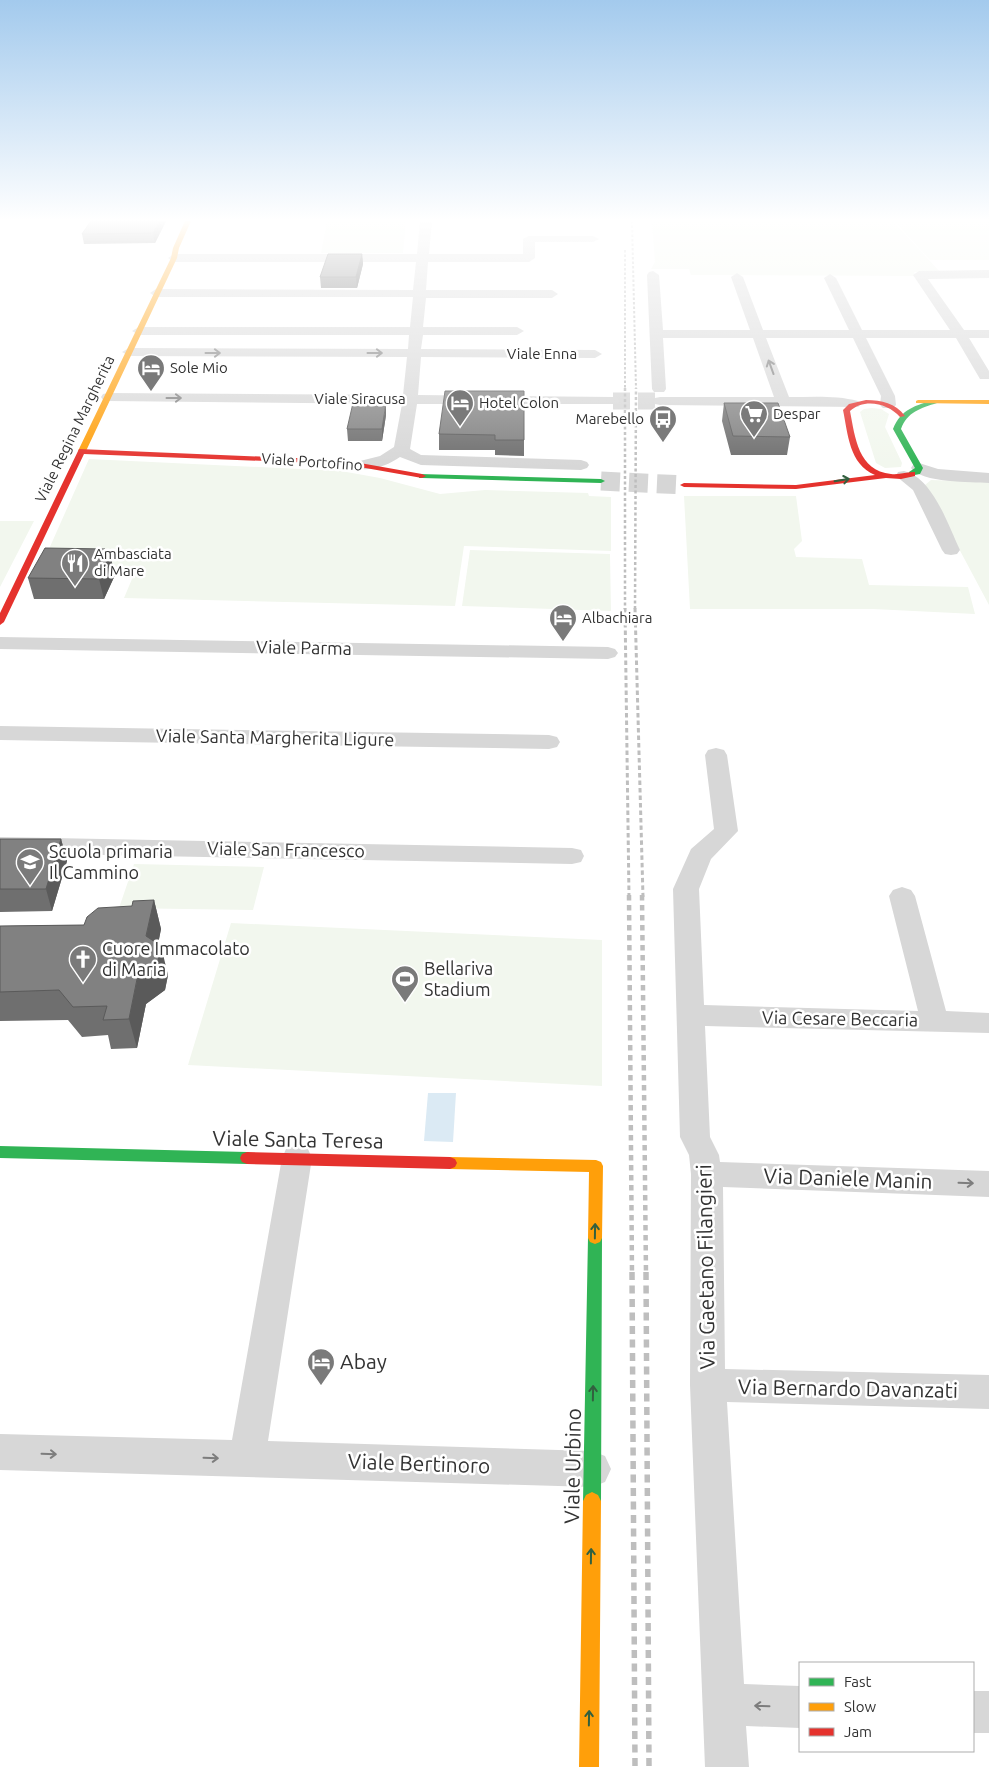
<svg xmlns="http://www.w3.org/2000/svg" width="989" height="1767" font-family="Ubuntu,sans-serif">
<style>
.green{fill:#f2f7ee}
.water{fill:#dbeaf4}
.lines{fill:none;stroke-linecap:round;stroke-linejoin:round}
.street-tunnel{stroke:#d6d6d6;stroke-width:17;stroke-dasharray:17 8;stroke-linecap:butt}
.secondary-tunnel{stroke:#d6d6d6;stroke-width:19;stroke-dasharray:19 9;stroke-linecap:butt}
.street{fill:#d7d7d7;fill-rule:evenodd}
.fast{fill:#30b455;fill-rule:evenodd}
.slow{fill:#ff9f0a;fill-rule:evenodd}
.jam{fill:#e5322d;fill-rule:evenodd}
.rail-far4{stroke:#bebebe;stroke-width:2;stroke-dasharray:2.5 2;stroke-linecap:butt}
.rail-far3{stroke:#bebebe;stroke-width:2.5;stroke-dasharray:3 2.5;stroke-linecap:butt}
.rail-far2{stroke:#bebebe;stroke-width:3;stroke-dasharray:4.5 3;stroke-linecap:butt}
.rail-far1{stroke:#bebebe;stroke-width:4.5;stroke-dasharray:5.5 4.5;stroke-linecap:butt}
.rail{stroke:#bebebe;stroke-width:5.5;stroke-dasharray:8 5.5;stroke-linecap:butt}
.wall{fill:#6f6f6f}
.shaded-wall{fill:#5a5a5a}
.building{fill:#818181;stroke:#5a5a5a}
.oneway{stroke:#7d7d7d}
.oneway2{stroke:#32603f}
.labels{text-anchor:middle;stroke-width:5;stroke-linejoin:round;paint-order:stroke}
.far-street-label{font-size:15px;fill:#333;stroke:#fff}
.far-poi-label{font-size:15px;fill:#333;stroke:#fff;text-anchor:start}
.street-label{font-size:18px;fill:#333;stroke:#fff}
.poi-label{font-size:18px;fill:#333;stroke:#fff;text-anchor:start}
.near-street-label{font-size:21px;fill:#333;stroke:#fff}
.near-poi-label{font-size:21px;fill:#333;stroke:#fff;text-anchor:start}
</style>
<rect width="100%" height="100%" fill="#fff"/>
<!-- green -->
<path class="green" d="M327,221H406L403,253H321Z
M652,221H893L940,272H914L916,276L691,275L689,269H651L655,262Z
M894,221H989V260H930Z
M872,408L881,409L889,414L885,427L902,463L901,467L885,468L876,463L860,412L864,409Z
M89,459L341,471L380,478L440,494L485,490L588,493L589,496L611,497V551L464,546L455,606L124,598L137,567H41Z
M931,480L989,482V605L925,485Z
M684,496H796L802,541L794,549L796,557L862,559L869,585L968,587L975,614L873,609H690Z
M0,521H34L0,587Z
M470,550L610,554L611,611L462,606Z
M134,864L264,867L253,910L119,908Z
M231,923L602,940V1086L188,1065Z"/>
<!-- water -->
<path class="water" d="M428,1093H456L453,1142L424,1141Z"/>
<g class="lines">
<!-- street-tunnel -->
<path class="street-tunnel" d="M613,401H660"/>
<!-- secondary-tunnel -->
<path class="secondary-tunnel" d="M601,481L684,485"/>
<!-- street -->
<path class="street" d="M420,221H432L429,254H523V239L529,236H593L599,239L593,242H535V258L529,262H428L426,290H552L558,294L552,298H426L423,327H517L524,331L517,335H423L421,349L595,350L602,354L595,358L421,357L418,395L613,397L618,398L620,401L618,404H417L410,449L421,455L581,460L587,462L589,465L587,468L581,470L421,465L400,457C389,465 370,472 356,468L354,465L356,462L380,456L394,447L402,404L108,401L103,400L101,397L103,394L108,393L403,395L407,357L129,356L122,352L129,348L408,349L409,335H139L132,331L139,327H410L413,297H156L150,293L156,289L413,290L416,262H174L168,258L174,254H417Z
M989,270V278L928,279L964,330H989V338H969L989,371V379H980L956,338H866L895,396L896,405L893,408H883L880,405L881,396L853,338H766L789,397C812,397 836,395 858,401L861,404L858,407L660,405L655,404L653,401L655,398L660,397H774L753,338H663L666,389L664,392H654L652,389L647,275L649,272L653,271L659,275L663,330H750L731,277L737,273L743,277L763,330H849L824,278L830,274L836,278L862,330H950L913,275L919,271Z
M919,463L938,469L989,473V483C972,482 921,483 911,468L913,465Z
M904,471C933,478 948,525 960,550L957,554L951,555L945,554L942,550L913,490L896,476L898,472Z
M0,637L608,647L615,649L618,653L615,657L608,659L0,649Z
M0,726L549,735L557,737L560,742L557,747L549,749L0,740Z
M716,748L724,750L727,755L738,831L711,859L699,889L704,1005L918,1011L889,896L893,890L902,887L911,890L915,896L946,1011L989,1013V1033L705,1026L710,1137L719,1155L720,1162L989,1171V1197L723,1187L725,1369L989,1375V1409L727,1402L744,1684L800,1686V1728L746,1726L749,1767H705L690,1385L691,1174L689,1155L680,1137L673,889L691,849L714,829L705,755L708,750Z
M0,837L572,848L581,850L584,856L581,862L572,864L0,853Z
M297,1145L308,1149L312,1158L268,1441L592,1451L605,1456L611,1469L605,1482L592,1487L0,1470V1434L232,1440L282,1158L286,1149Z
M973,1691H989V1733H973Z"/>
<!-- fast -->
<path class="fast" d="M935,400L937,401V403C921,408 907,412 901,429L923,468L920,474L909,476V472L915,468L893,429C901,409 916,405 935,400Z
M419,474L601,479L605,481L601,483L422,478H419Z
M0,1146L247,1152L252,1154L254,1158L252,1162L247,1164L0,1158Z
M595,1232L600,1234L602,1238L601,1501L598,1507L592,1510L586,1507L583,1501L588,1238L590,1234Z"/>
<!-- slow -->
<path class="slow" d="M185,221H191L179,248L177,258L86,451L79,453L78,451L171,258L173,248Z
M918,400H989V404L916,403V401Z
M450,1157L596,1160L601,1162L603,1166L602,1238L600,1242L595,1244L590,1242L588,1238L589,1172L450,1169L445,1167L443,1163L445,1159Z
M592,1492L598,1495L601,1501L599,1767H579L583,1501L586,1495Z"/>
<!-- jam -->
<path class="jam" d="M866,400C882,400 895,403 905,416L900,417C888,403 864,398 850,411C855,437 858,471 891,474C899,475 907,472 915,472V476L901,479L886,478L796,489L684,487L680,485L684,483L796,485L875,475C849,464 848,434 843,410L849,404Z
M79,449L343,460L422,474L426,476L422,478L343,464L84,454L4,622L0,625V613Z
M247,1152L450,1157L455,1159L457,1163L455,1167L450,1169L247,1164L242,1162L240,1158L242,1154Z"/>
<!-- rail-far4 -->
<path class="rail-far4" d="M632,221L636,389
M625,250V389"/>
<!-- rail-far3 -->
<path class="rail-far3" d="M625,388V609
M635,609L636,388"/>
<!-- rail-far2 -->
<path class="rail-far2" d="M625,608L629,897
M635,608L643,897"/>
<!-- rail-far1 -->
<path class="rail-far1" d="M629,895L632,1274
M642,895L646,1274"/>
<!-- rail -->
<path class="rail" d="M632,1272L635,1767
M646,1272L649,1767"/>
</g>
<!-- wall -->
<path class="wall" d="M91,221H166L155,243L84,244L82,234Z
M362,254L363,264L357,288H321L320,277Z
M524,391V456L495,455V450H439V434Z
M724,403L790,437L787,455H731L722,421Z
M386,415L382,441H348L347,429Z
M105,549L106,555H110L115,575L104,599H34L28,578Z
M0,839H61L67,861L52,911L0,912Z
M154,900L161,929L158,944L168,975L165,990L146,1004L137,1048L111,1049L108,1035L82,1037L68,1020L0,1021V926L84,925L132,906Z"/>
<!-- shaded-wall -->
<path class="shaded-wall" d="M160,221H166L155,243L153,233Z
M362,254L363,264L357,288L356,277Z
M386,403V415L382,441V429Z
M105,549L107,561L110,555L115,575L104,599L99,579L102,555Z
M61,839L67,861L52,911L46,889Z
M154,900L161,929L154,964L161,946L168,975L165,990L146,1004L137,1048L129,1019Z"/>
<!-- building -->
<path class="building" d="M91,221H160L153,233L82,234Z
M328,254H362L356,277H320Z
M445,391H524V440H495V435L439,434Z
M353,403H386L382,429H347Z
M724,403H778L790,437L733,436Z
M45,548L105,549L102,555H110L99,579L28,578Z
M0,839H61L46,889H0Z
M154,900L146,936L161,946L158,961L138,974L129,1019L103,1020L107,1006L73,1007L59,990L0,992V926L84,925L87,917L98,908L132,906L133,901Z"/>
<!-- one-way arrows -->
<defs><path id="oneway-shaft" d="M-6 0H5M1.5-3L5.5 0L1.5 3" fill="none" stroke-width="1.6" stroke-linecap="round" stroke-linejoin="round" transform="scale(1.25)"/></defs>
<g class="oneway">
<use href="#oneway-shaft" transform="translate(213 353)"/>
<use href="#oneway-shaft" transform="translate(375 353)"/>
<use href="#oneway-shaft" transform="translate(771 367) rotate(-110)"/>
<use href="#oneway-shaft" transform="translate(174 398)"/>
<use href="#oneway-shaft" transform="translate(966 1183) rotate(2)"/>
<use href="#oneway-shaft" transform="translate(49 1454) rotate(2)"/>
<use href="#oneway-shaft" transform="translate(211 1458) rotate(2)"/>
<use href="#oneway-shaft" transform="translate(762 1706) rotate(-178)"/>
</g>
<g class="oneway2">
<use href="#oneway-shaft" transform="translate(842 480) rotate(-9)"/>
<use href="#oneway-shaft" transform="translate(595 1231) rotate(-89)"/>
<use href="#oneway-shaft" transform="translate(593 1393) rotate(-89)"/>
<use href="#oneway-shaft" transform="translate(591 1556) rotate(-89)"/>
<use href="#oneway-shaft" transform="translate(589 1718) rotate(-89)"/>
</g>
<!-- sky -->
<linearGradient id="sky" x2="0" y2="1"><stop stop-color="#a3caed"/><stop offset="0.47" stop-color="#fff"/><stop offset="1" stop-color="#fff" stop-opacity="0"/></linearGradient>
<rect width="989" height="468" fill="url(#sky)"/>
<!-- icons -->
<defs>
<g id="hotel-pin" transform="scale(1.4375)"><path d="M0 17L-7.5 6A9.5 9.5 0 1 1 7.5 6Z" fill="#7a7a7a" stroke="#fff"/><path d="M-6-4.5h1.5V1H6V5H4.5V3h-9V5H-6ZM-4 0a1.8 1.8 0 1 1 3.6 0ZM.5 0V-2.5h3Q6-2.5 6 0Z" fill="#fff"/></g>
<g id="supermarket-pin" transform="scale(1.4375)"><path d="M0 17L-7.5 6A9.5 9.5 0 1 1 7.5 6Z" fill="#7a7a7a" stroke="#fff"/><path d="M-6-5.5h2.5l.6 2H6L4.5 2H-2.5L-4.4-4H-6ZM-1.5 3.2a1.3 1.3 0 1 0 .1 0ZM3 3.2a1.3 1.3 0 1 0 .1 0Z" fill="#fff"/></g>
<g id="bus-pin" transform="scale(1.4375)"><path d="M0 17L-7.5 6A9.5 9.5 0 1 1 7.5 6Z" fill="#7a7a7a" stroke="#fff"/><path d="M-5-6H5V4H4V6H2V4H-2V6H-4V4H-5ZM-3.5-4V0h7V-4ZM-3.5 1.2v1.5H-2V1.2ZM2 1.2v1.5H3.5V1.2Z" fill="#fff"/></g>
<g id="restaurant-pin" transform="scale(1.4375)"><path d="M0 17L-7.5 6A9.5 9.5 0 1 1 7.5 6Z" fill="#7a7a7a" stroke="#fff"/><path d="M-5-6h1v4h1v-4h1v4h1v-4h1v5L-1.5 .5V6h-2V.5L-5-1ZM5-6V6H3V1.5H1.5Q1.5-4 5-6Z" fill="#fff"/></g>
<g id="school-pin" transform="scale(1.4375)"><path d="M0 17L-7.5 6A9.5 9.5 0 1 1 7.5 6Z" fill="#7a7a7a" stroke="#fff"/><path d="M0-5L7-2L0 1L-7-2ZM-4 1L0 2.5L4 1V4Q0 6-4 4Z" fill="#fff"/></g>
<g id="church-pin" transform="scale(1.4375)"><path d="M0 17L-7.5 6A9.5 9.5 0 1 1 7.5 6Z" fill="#7a7a7a" stroke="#fff"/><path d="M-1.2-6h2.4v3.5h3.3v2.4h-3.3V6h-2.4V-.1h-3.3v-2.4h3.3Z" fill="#fff"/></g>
<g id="stadium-pin" transform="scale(1.4375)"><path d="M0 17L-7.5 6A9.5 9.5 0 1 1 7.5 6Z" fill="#7a7a7a" stroke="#fff"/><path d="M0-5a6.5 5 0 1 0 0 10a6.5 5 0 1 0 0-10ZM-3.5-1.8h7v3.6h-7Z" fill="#fff"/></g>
</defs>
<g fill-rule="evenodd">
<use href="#hotel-pin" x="151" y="368"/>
<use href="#hotel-pin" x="460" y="403"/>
<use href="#supermarket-pin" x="754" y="414"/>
<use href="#bus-pin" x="663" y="419"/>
<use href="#restaurant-pin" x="75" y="563"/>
<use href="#hotel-pin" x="563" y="618"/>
<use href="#school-pin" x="30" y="862"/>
<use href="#church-pin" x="83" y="959"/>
<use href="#stadium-pin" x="405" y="979"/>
<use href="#hotel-pin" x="321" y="1362"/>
</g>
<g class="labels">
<!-- far-street labels -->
<g class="far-street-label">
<text x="542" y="359">Viale Enna</text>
<text x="360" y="404">Viale Siracusa</text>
<text transform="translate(75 429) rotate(-64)" y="5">Viale Regina Margherita</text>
<text transform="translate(312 462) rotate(4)" y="5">Viale Portofino</text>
</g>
<!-- far-poi labels -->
<g class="far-poi-label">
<text x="170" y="373">Sole Mio</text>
<text x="479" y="408">Hotel Colon</text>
<text x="773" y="419">Despar</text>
<text x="644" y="424" text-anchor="end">Marebello</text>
<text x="94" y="559">Ambasciata<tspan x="94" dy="17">di Mare</tspan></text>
<text x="582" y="623">Albachiara</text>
</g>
<!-- street labels -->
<g class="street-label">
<text transform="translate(304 648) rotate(1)" y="6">Viale Parma</text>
<text transform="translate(275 738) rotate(1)" y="6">Viale Santa Margherita Ligure</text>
<text transform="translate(286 850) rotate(1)" y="6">Viale San Francesco</text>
<text transform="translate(840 1019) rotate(1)" y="6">Via Cesare Beccaria</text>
</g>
<!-- poi labels -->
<g class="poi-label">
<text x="49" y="858">Scuola primaria<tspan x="49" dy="21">Il Cammino</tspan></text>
<text x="102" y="955">Cuore Immacolato<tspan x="102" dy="21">di Maria</tspan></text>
<text x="424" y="975">Bellariva<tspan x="424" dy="21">Stadium</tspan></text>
</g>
<!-- near-street labels -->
<g class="near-street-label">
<text transform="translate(298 1140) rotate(1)" y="7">Viale Santa Teresa</text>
<text transform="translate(848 1179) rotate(2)" y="7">Via Daniele Manin</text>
<text transform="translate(706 1267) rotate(-91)" y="7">Via Gaetano Filangieri</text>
<text transform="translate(848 1389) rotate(1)" y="7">Via Bernardo Davanzati</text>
<text transform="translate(419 1464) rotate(2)" y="7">Viale Bertinoro</text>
<text transform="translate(573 1466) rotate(-89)" y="7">Viale Urbino</text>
</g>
<!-- near-poi labels -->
<g class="near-poi-label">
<text x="340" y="1369">Abay</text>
</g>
</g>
<!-- legend -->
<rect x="799" y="1662" width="175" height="90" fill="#ffffff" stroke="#adadad"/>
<rect x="809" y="1678" width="25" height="8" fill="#30b455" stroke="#adadad"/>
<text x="844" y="1687" font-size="15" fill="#333333">Fast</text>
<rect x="809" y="1703" width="25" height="8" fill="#ff9f0a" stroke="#adadad"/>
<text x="844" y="1712" font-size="15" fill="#333333">Slow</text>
<rect x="809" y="1728" width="25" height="8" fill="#e5322d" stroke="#adadad"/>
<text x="844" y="1737" font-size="15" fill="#333333">Jam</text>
</svg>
